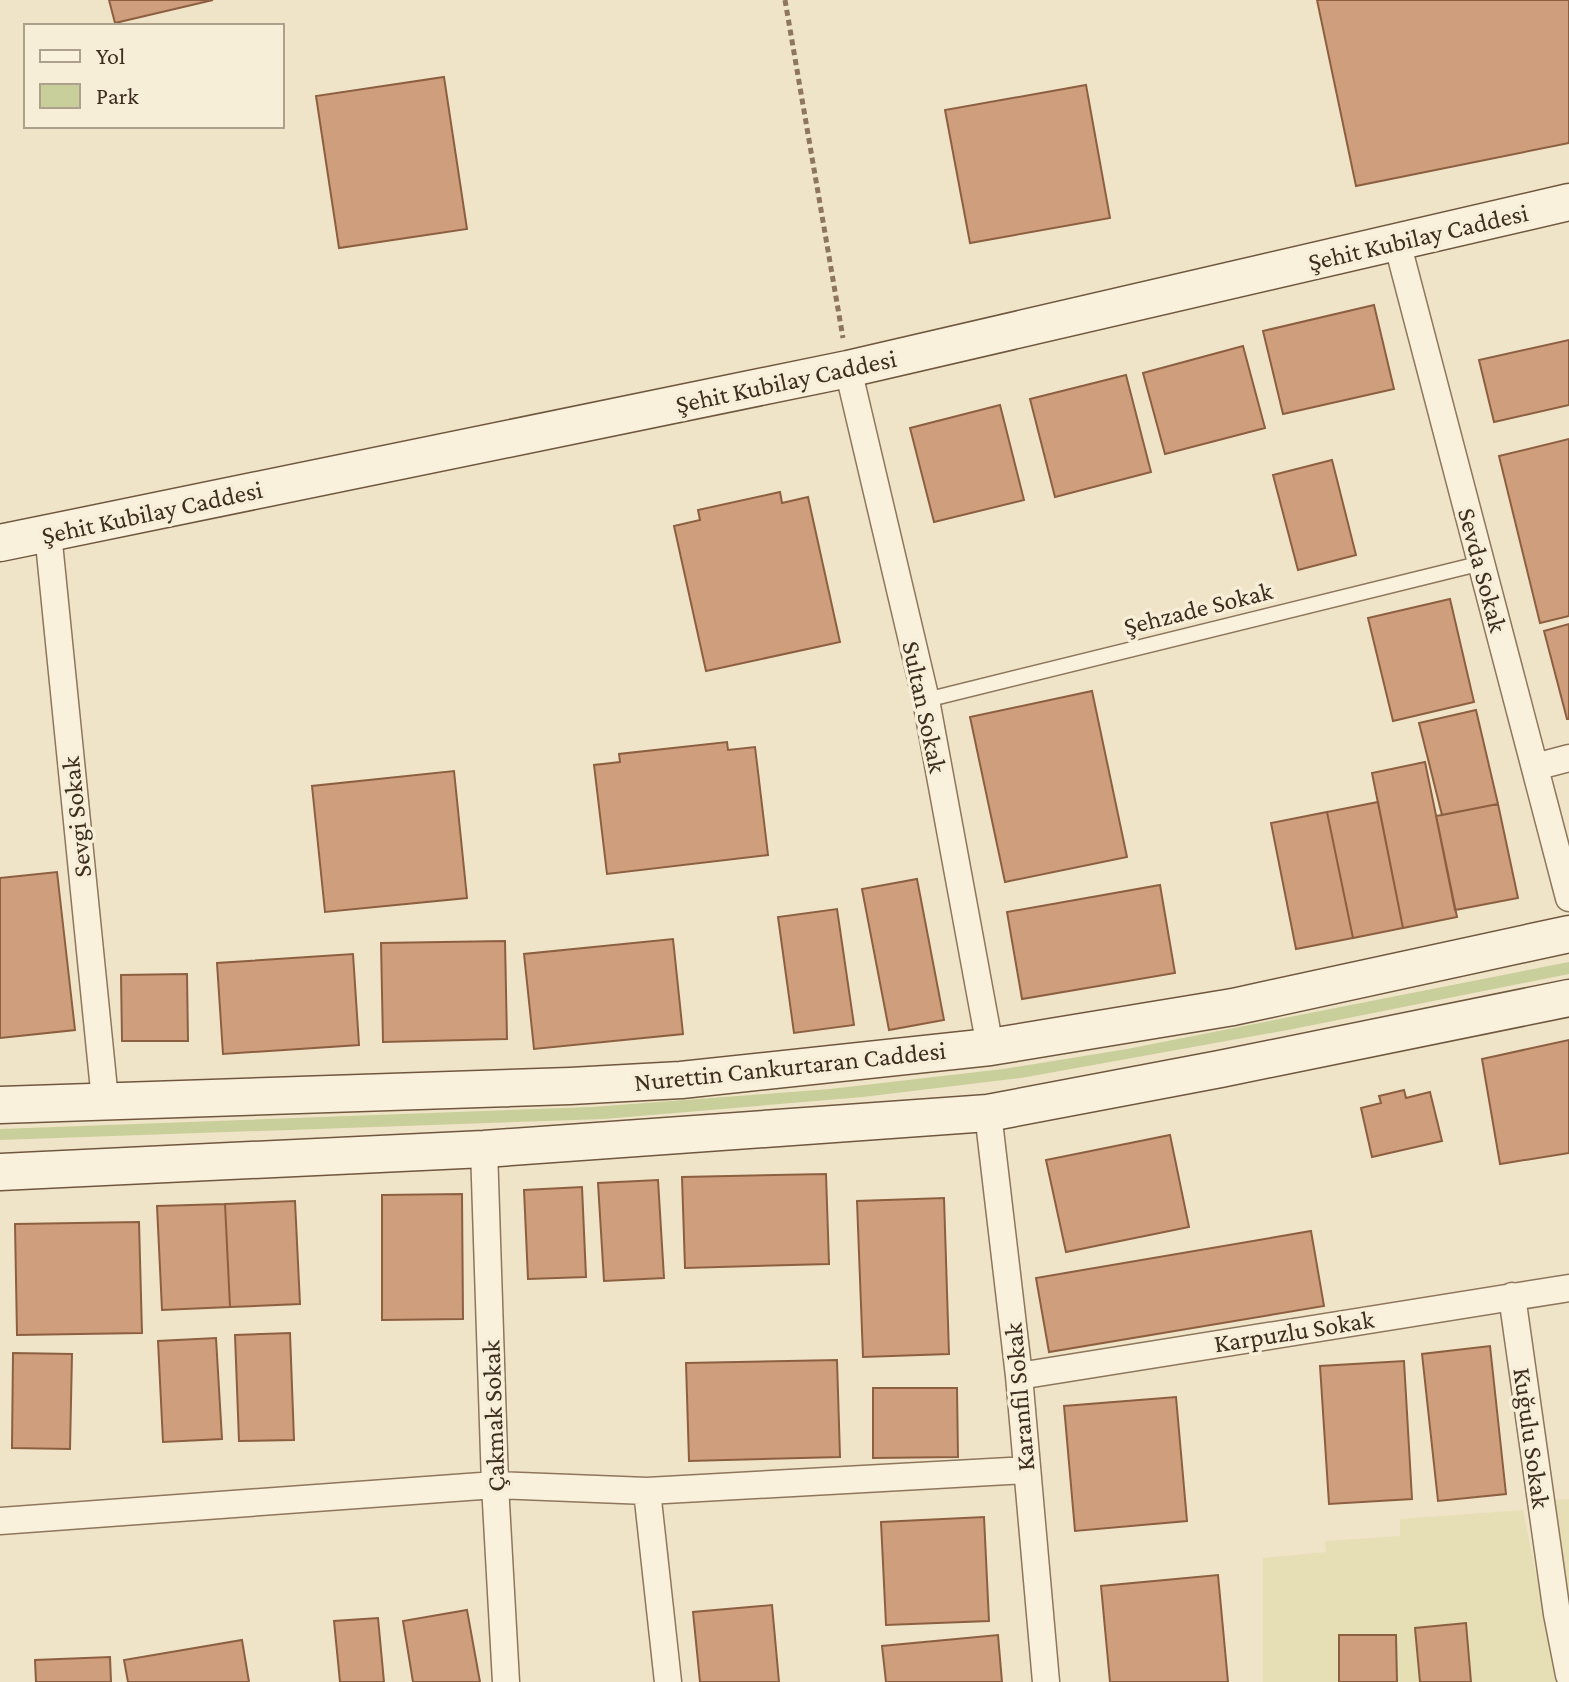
<svg xmlns="http://www.w3.org/2000/svg" width="1569" height="1682" font-family="'Crimson Pro',serif">
<style>
.farmland{fill:#e6deb5}
.green{fill:#c9cf9b}
.building{fill:#cf9f7d;stroke:#8d5f41;stroke-width:2}
.lines{fill:none;stroke-linecap:round;stroke-linejoin:round}
.lane-casing{stroke:#8d765c;stroke-width:17}
.street-casing{stroke:#8d765c;stroke-width:29}
.secondary-casing{stroke:#6f573f;stroke-width:39}
.path{stroke:#8d765c;stroke-width:5;stroke-dasharray:6 4;stroke-linecap:butt}
.lane{stroke:#faf1dc;stroke-width:14}
.street{stroke:#faf1dc;stroke-width:26}
.secondary{stroke:#faf1dc;stroke-width:36}
.labels{text-anchor:middle;stroke-width:7;stroke-linejoin:round;paint-order:stroke}
.street-label{font-size:26px;fill:#3d2e20;stroke:#f7eed8}
</style>
<rect width="100%" height="100%" fill="#f0e4c8"/>
<!-- farmland -->
<path class="farmland" d="M1569,1499V1593L1554,1500Z
M1523,1510L1558,1682H1263V1558L1326,1552L1325,1541L1400,1536V1519Z"/>
<!-- green -->
<path class="green" d="M1569,962V974L1293,1029L1021,1078L863,1097L604,1119L0,1140V1129L592,1107L830,1089L1003,1069L1127,1049Z"/>
<!-- building -->
<path class="building" d="M109,0H213L115,23Z
M1317,0H1569V143L1356,186Z
M444,77L467,229L339,248L316,96Z
M1086,85L1110,218L970,243L945,110Z
M1374,305L1394,389L1283,414L1263,331Z
M1569,340V405L1494,422L1479,360Z
M1243,346L1265,428L1165,454L1143,373Z
M1126,375L1151,472L1055,497L1030,399Z
M1000,405L1024,500L934,522L910,428Z
M1569,439V616L1540,623L1499,456Z
M1332,460L1356,555L1298,570L1273,475Z
M780,492L782,503L808,497L840,642L706,671L674,526L700,520L698,510Z
M1450,599L1474,702L1393,721L1368,618Z
M1569,624V719H1567L1544,631Z
M1092,691L1127,857L1005,882L970,717Z
M1476,710L1498,804L1442,815L1419,723Z
M727,742L728,750L755,747L768,855L607,874L594,765L620,762L619,754Z
M1425,762L1457,917L1403,928L1372,773Z
M454,771L467,898L325,912L312,786Z
M1378,802L1403,928L1353,938L1327,812Z
M1498,804L1518,898L1455,910L1436,816Z
M1327,812L1353,938L1296,949L1271,823Z
M57,872L75,1030L0,1038V878Z
M917,879L944,1020L889,1030L862,889Z
M1160,885L1175,973L1022,999L1007,912Z
M837,909L854,1025L794,1033L778,917Z
M673,939L683,1034L534,1049L524,954Z
M505,941L507,1039L383,1042L381,943Z
M353,954L359,1045L223,1054L217,963Z
M187,974L188,1041H122L121,975Z
M1569,1040V1153L1500,1164L1482,1059Z
M1404,1090L1406,1098L1430,1092L1442,1141L1372,1157L1361,1108L1381,1103L1379,1096Z
M1170,1135L1189,1227L1066,1252L1046,1160Z
M826,1174L829,1264L685,1268L682,1177Z
M658,1180L664,1278L604,1281L598,1183Z
M582,1187L586,1277L528,1279L524,1190Z
M462,1194L463,1319L382,1320V1195Z
M944,1198L949,1354L863,1357L857,1201Z
M295,1201L300,1304L230,1307L225,1204Z
M225,1204L230,1307L162,1310L157,1206Z
M139,1222L142,1333L17,1335L15,1224Z
M1311,1231L1324,1306L1049,1352L1036,1278Z
M290,1333L294,1440L239,1441L235,1335Z
M216,1338L222,1439L163,1442L158,1341Z
M1490,1346L1506,1494L1438,1501L1422,1354Z
M13,1353L72,1354L70,1449L12,1448Z
M837,1360L840,1457L689,1461L686,1363Z
M1404,1361L1412,1499L1329,1504L1320,1366Z
M873,1388H957L958,1457L873,1458Z
M1176,1397L1187,1521L1075,1531L1064,1406Z
M984,1517L989,1621L886,1625L881,1522Z
M1218,1575L1228,1682H1110L1101,1586Z
M772,1605L779,1682H700L693,1612Z
M467,1610L480,1682H413L403,1621Z
M378,1618L384,1682H340L334,1621Z
M1466,1623L1471,1682H1420L1415,1628Z
M998,1635L1002,1682H886L882,1646Z
M1339,1635H1396L1397,1682H1339Z
M242,1640L249,1682H128L124,1660Z
M110,1657L111,1682H36L35,1660Z"/>
<g class="lines">
<!-- lane casing -->
<g class="lane-casing">
<path id="lane" d="M926,700L1482,563"/>
</g>
<!-- street casing -->
<g class="street-casing">
<path id="street" d="M1397,242L1569,898
M848,369L926,700L990,1047
M48,533L105,1100
M1535,767L1569,758
M988,1113L1019,1376L1046,1682
M484,1149L495,1485L506,1682
M1512,1296L1557,1614L1569,1675
M1019,1376L1569,1288
M647,1491L668,1682
M0,1521L495,1485L647,1491L1026,1470"/>
</g>
<!-- secondary casing -->
<g class="secondary-casing">
<path id="secondary" d="M0,543L848,369L1569,202
M0,1105L570,1086L681,1080L990,1047L1233,1007L1569,934
M0,1172L484,1149L988,1113L1220,1069L1569,998"/>
</g>
<!-- path -->
<path class="path" d="M785,0L843,338"/>
<!-- lane -->
<use href="#lane" class="lane"/>
<!-- street -->
<use href="#street" class="street"/>
<!-- secondary -->
<use href="#secondary" class="secondary"/>
</g>
<g class="labels">
<!-- street labels -->
<g class="street-label">
<text transform="translate(1418 237) rotate(-13)" y="9">Şehit Kubilay Caddesi</text>
<text transform="translate(786 381) rotate(-12)" y="9">Şehit Kubilay Caddesi</text>
<text transform="translate(152 512) rotate(-12)" y="9">Şehit Kubilay Caddesi</text>
<text transform="translate(1483 570) rotate(75)" y="9">Sevda Sokak</text>
<text transform="translate(1198 608) rotate(-14)" y="9">Şehzade Sokak</text>
<text transform="translate(925 707) rotate(78)" y="9">Sultan Sokak</text>
<text transform="translate(76 817) rotate(-96)" y="9">Sevgi Sokak</text>
<text transform="translate(790 1066) rotate(-6)" y="9">Nurettin Cankurtaran Caddesi</text>
<text transform="translate(1294 1331) rotate(-9)" y="9">Karpuzlu Sokak</text>
<text transform="translate(1019 1397) rotate(-95)" y="9">Karanfil Sokak</text>
<text transform="translate(493 1416) rotate(-92)" y="9">Çakmak Sokak</text>
<text transform="translate(1532 1438) rotate(82)" y="9">Kuğulu Sokak</text>
</g>
</g>
<!-- legend -->
<rect x="24" y="24" width="260" height="104" fill="#f7eed8" stroke="#ada18e" stroke-width="2"/>
<rect x="40" y="50" width="40" height="12" fill="#faf1dc" stroke="#ada18e" stroke-width="2"/>
<text x="96" y="64" font-size="24" fill="#3d2e20">Yol</text>
<rect x="40" y="84" width="40" height="24" fill="#c9cf9b" stroke="#ada18e" stroke-width="2"/>
<text x="96" y="104" font-size="24" fill="#3d2e20">Park</text>
</svg>
